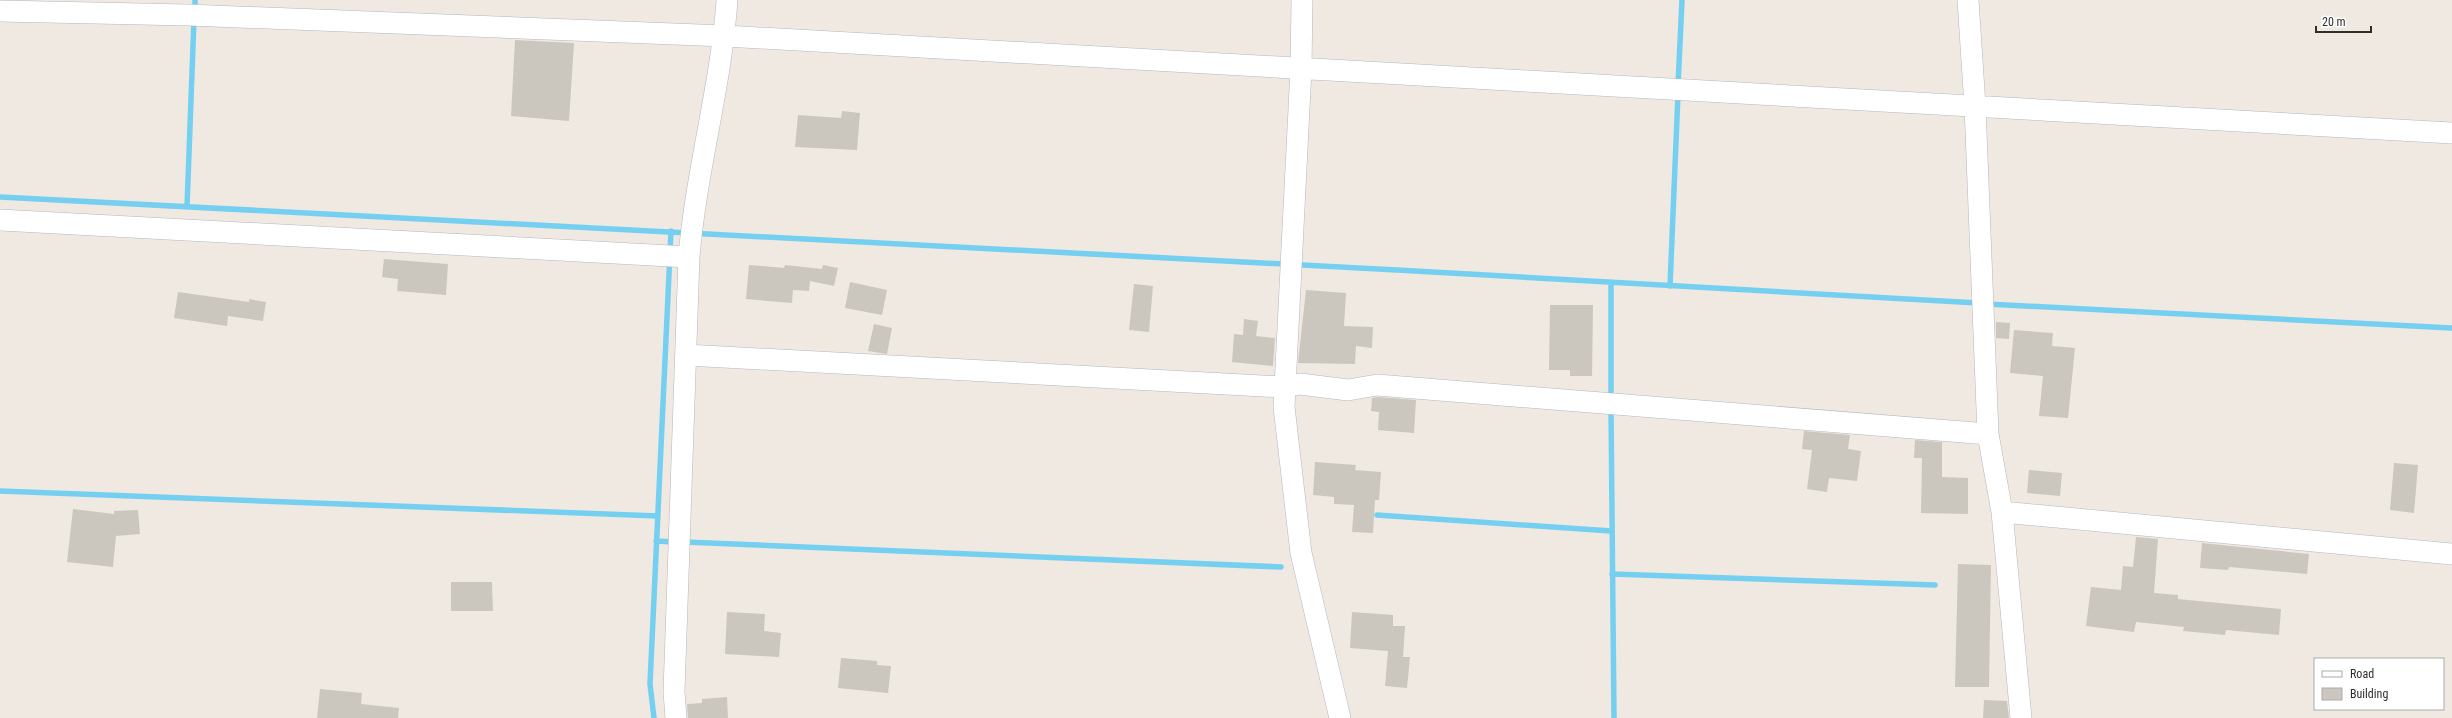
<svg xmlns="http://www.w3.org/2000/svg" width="2452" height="718" font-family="'Roboto Condensed',sans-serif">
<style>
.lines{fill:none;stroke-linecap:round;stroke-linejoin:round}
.stream{stroke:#75cff0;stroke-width:5.5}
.building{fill:#cbc7bf}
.minor-casing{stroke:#b4b7c1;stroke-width:22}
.minor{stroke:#fff;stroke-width:21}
</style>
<rect width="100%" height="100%" fill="#efe9e1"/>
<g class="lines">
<!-- stream -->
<path class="stream" d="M195,11V0
M1678,86L1682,0
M0,197L1397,270L1978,303
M187,207L194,19
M1611,282V400
M1670,286L1678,94
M1987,304L2452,328
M1611,408L1614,718
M0,491L658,516
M1377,515L1611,531
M656,541L675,542
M684,542L1281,567
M1612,574L1935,585
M654,718L650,684L671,231"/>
</g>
<!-- building -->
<path class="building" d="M515,40L574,43L569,121L511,116Z
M842,111L860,113L857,150L795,147L798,115L841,118Z
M384,259L448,264L446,295L397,291L398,279L382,277Z
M749,265L784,268L785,265L822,269L823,265L838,268L834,286L810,281L809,291L793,290L792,303L746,299Z
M850,282L887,290L882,315L845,308Z
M1134,284L1153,286L1149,332L1129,330Z
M1306,290L1346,293L1344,326L1373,327L1372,348L1356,346L1355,364L1298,363Z
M178,292L249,302V299L266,302L263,321L228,316L227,326L174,318Z
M1550,305H1593L1592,376H1570V370H1549Z
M1244,319L1258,321L1256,336L1275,338L1273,366L1232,362L1234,334L1243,335Z
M1996,322L2010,323L2009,339L1996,338Z
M874,324L892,328L887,354L868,351Z
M2014,330L2053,333L2052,346L2075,348L2068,418L2039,416L2043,376L2010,373Z
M1378,397L1416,400L1414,433L1378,430L1379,412L1371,411L1372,398Z
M1804,431L1850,435L1848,449L1861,451L1857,481L1829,478L1827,492L1807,489L1812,450L1802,449Z
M1915,440L1942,442V477L1968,478V514L1921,513L1922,458H1914Z
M1315,462L1356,465L1355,470L1381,472L1379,500H1375L1373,533L1352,532L1354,505L1334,504V497L1313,495Z
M2394,463L2418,465L2414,513L2390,510Z
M2029,470L2062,473L2060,496L2027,493Z
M73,509L114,514V511L138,510L140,534L116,536L113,567L67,562Z
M2136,537L2158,539L2154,593L2178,595V599L2281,609L2279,635L2226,630L2225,635L2183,631L2184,627L2136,622L2134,632L2086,626L2091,587L2121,590L2123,566L2133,567Z
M2202,543L2309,554L2307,574L2229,567L2228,570L2200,568Z
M1958,564L1991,565L1989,687H1955Z
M451,582H492L493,611H451Z
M727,612L765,614L764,631L781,633L779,657L725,654Z
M1352,612L1393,615V626H1405L1403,657H1410L1407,688L1385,686L1388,651L1350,648Z
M841,658L877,661V665L891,666L888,693L838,688Z
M320,689L362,693L361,704L399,708L398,718H317Z
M727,697L728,718H688L687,704L702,703V699Z
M1984,700L2007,701L2009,718H1983Z"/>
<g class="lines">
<!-- minor casing -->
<g class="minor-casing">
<path id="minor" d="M1302,0L1301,69L1284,407L1301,553L1340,718
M1968,0L1975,106L1988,434L2002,512L2021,718
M0,11L188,15L725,36L2452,133
M0,220L689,257
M686,355L1283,387L1300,384L1348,390L1377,385L1988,434
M2002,512L2452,554
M676,718L674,692L689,257C696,171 721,87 727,0"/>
</g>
<!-- minor -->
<use href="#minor" class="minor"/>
</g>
<!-- legend -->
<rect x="2314" y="658" width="130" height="52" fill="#ffffff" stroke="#ababab"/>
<rect x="2322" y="671" width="20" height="6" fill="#ffffff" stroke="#ababab"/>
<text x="2350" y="678" font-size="12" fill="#2e2e2e">Road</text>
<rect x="2322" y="688" width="20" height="12" fill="#cbc7bf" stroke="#ababab"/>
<text x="2350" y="698" font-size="12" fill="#2e2e2e">Building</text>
<!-- scale -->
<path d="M2316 26v6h55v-6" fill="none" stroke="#2e2e2e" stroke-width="2"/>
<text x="2322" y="26" font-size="12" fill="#2e2e2e" stroke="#ffffff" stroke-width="3" paint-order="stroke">20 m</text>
</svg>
